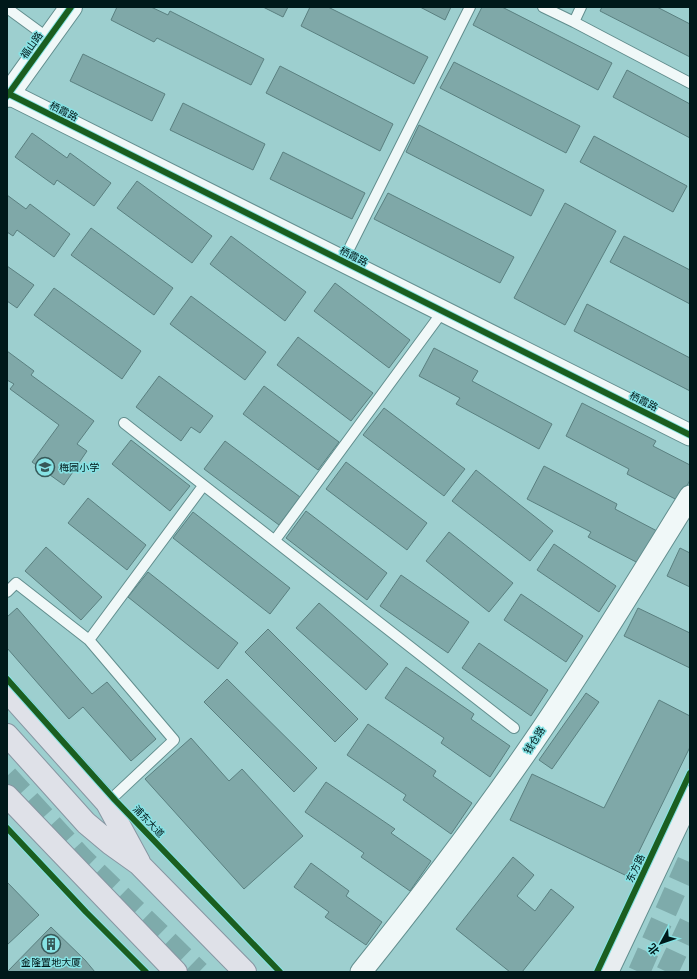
<svg xmlns="http://www.w3.org/2000/svg" width="697" height="979" font-family="'Golos Text','Noto Sans SC',sans-serif">
<style>
.building{fill:#7fa8a8;stroke:#5a8080}
.lines{fill:none;stroke-linecap:round;stroke-linejoin:round}
.secondary-tunnel{stroke:#7eabab;stroke-width:22;stroke-dasharray:22 11;stroke-linecap:butt}
.primary-tunnel{stroke:#7eabab;stroke-width:22;stroke-dasharray:22 11;stroke-linecap:butt}
.service-casing{stroke:#628e8e;stroke-width:12}
.minor-casing{stroke:#628e8e;stroke-width:23}
.tertiary-casing{stroke:#628e8e;stroke-width:24}
.secondary-casing{stroke:#628e8e;stroke-width:24}
.primary-casing{stroke:#8796a2;stroke-width:24}
.service{stroke:#f0f8f8;stroke-width:10}
.minor{stroke:#f0f8f8;stroke-width:21}
.tertiary{stroke:#f0f8f8;stroke-width:22}
.secondary{stroke:#e8edf0;stroke-width:22}
.primary{stroke:#dfe1e8;stroke-width:22}
.cycleway-casing{stroke:#87e3e5;stroke-width:8}
.cycleway{stroke:#1b5e20;stroke-width:6}
.labels{text-anchor:middle;stroke-width:3;stroke-linejoin:round;paint-order:stroke}
.street-label{font-size:10px;fill:#00191a;stroke:#87e3e5}
.poi-label{font-size:10px;fill:#00191a;stroke:#87e3e5;text-anchor:start}
</style>
<rect width="100%" height="100%" fill="#9dcfcf"/>
<!-- building -->
<path class="building" d="M117,7H151L168,15L170,11L264,59L251,85L157,38L154,42L111,20Z
M263,7H288L283,17Z
M310,7H328L428,57L414,84L301,26Z
M420,7H451L445,20Z
M482,7H502L612,63L598,90L473,25Z
M602,7H657L690,24V57L600,11Z
M83,54L165,94L152,121L70,81Z
M454,62L580,126L566,153L440,88Z
M280,66L393,124L380,151L266,93Z
M627,70L690,104V138L613,97Z
M183,103L265,144L253,170L170,130Z
M419,125L544,190L531,216L406,152Z
M32,133L67,158L70,153L111,183L94,206L57,180L54,185L15,157Z
M594,136L687,186L673,212L580,162Z
M283,152L365,193L352,219L270,179Z
M137,181L212,236L192,263L117,208Z
M388,193L514,257L500,283L374,219Z
M7,195L26,209L30,204L70,234L54,257L17,230L13,236L7,232Z
M565,203L616,231L565,325L514,298Z
M91,228L173,288L154,315L71,255Z
M231,236L306,292L285,321L210,264Z
M624,236L690,270V304L610,262Z
M7,266L34,285L17,308L7,301Z
M335,283L410,340L389,368L314,311Z
M54,288L141,351L122,379L34,315Z
M191,296L266,352L245,380L170,324Z
M587,304L690,358V391L574,331Z
M298,337L373,393L351,421L277,365Z
M434,348L478,371L472,381L552,424L539,449L456,404L460,398L419,376Z
M7,351L34,371L31,375L94,421L77,444L87,451L64,485L32,462L59,425L10,389L14,384L7,380Z
M159,376L213,416L200,433L191,427L181,441L136,407Z
M264,386L339,442L318,470L243,414Z
M582,403L656,441L653,446L690,465V480L679,501L627,474L629,469L566,436Z
M384,408L465,469L444,496L363,435Z
M131,440L190,486L170,511L112,464Z
M225,441L300,497L279,525L204,469Z
M346,462L427,523L407,550L326,489Z
M544,466L617,504L615,509L657,531L640,564L588,537L591,532L527,499Z
M476,470L553,531L530,561L452,501Z
M88,498L146,545L127,570L68,523Z
M306,511L387,573L367,600L286,538Z
M193,512L290,588L270,614L173,538Z
M449,532L513,583L489,612L426,561Z
M554,544L616,586L599,612L537,570Z
M46,547L102,597L81,620L25,571Z
M680,548L690,553V587L667,576Z
M148,572L238,643L218,669L128,597Z
M401,575L469,622L448,653L380,606Z
M521,594L583,636L566,662L504,620Z
M319,603L388,664L366,690L296,628Z
M17,608L92,694L107,682L156,739L131,761L83,707L69,719L7,648V617Z
M638,608L690,633V668L624,636Z
M268,629L358,719L335,742L245,652Z
M479,643L548,690L531,716L462,668Z
M406,667L474,714L471,719L510,746L490,777L441,743L444,738L385,698Z
M227,679L317,768L294,792L204,702Z
M586,693L599,702L552,769L539,760Z
M659,700L690,716V747L627,876L510,820L532,774L604,808Z
M368,724L436,771L433,776L472,803L451,834L403,800L406,795L347,755Z
M191,738L229,781L242,769L303,836L244,889L145,779Z
M326,782L395,829L391,833L431,861L410,891L361,857L364,853L305,812Z
M513,857L534,875L517,896L535,911L551,889L574,907L522,972H510L456,929Z
M311,863L349,891L346,896L382,922L366,945L325,917L329,912L294,887Z
M7,882L39,915L7,945Z
M51,927L85,960L95,972H7Z"/>
<g class="lines">
<!-- secondary-tunnel -->
<path class="secondary-tunnel" d="M639,972L690,857
M667,972L690,923"/>
<!-- primary-tunnel -->
<path class="primary-tunnel" d="M7,776L82,858L199,972"/>
<!-- service casing -->
<g class="service-casing">
<path id="service" d="M543,7L574,22L581,7
M7,8L48,38
M574,22L690,83
M343,261L470,7
M124,423L514,728
M275,540L443,311
M7,592L16,583L89,640L174,740L107,803
M89,640L203,486"/>
</g>
<!-- minor casing -->
<g class="minor-casing">
<path id="minor" d="M9,94L690,435
M361,972C418,901 473,829 525,754C583,670 636,583 690,496"/>
</g>
<!-- tertiary casing -->
<g class="tertiary-casing">
<path id="tertiary" d="M7,96L71,7"/>
</g>
<!-- secondary casing -->
<g class="secondary-casing">
<path id="secondary" d="M607,972L690,797"/>
</g>
<!-- primary casing -->
<g class="primary-casing">
<path id="primary" d="M7,691L107,803L139,862
M7,735L86,823L111,844L139,864L245,972
M7,796L176,972"/>
</g>
<!-- service -->
<use href="#service" class="service"/>
<!-- minor -->
<use href="#minor" class="minor"/>
<!-- tertiary -->
<use href="#tertiary" class="tertiary"/>
<!-- secondary -->
<use href="#secondary" class="secondary"/>
<!-- primary -->
<use href="#primary" class="primary"/>
<!-- cycleway casing -->
<g class="cycleway-casing">
<path id="cycleway" d="M9,94L690,435
M7,96L71,7
M7,679L115,800L280,972
M7,828L86,912L146,972
M597,972L690,773"/>
</g>
<!-- cycleway -->
<use href="#cycleway" class="cycleway"/>
</g>
<!-- icons -->
<defs>
<g id="school-ring" transform="scale(1)"><circle r="9.5" fill="#87e3e5" stroke="#375959" stroke-width="1.5"/><path d="M0-5L7-2L0 1L-7-2ZM-4 1L0 2.5L4 1V4Q0 6-4 4Z" fill="#375959"/></g>
<g id="building-ring" transform="scale(1)"><circle r="9.5" fill="#87e3e5" stroke="#375959" stroke-width="1.5"/><path d="M-4-6H4V6H1V3H-1V6H-4ZM-2.5-4.3h1.7v1.8h-1.7ZM.8-4.3h1.7v1.8H.8ZM-2.5-1h1.7V.8h-1.7ZM.8-1h1.7V.8H.8Z" fill="#375959"/></g>
</defs>
<g fill-rule="evenodd">
<use href="#school-ring" x="45" y="467"/>
<use href="#building-ring" x="51" y="944"/>
</g>
<g class="labels">
<!-- street labels -->
<g class="street-label">
<text transform="translate(31 45) rotate(-55)" y="4">福山路</text>
<text transform="translate(64 111) rotate(27)" y="4">栖霞路</text>
<text transform="translate(354 256) rotate(27)" y="4">栖霞路</text>
<text transform="translate(644 401) rotate(27)" y="4">栖霞路</text>
<text transform="translate(534 740) rotate(-57)" y="4">钱仓路</text>
<text transform="translate(149 821) rotate(46)" y="4">浦东大道</text>
<text transform="translate(635 868) rotate(-65)" y="4">东方路</text>
</g>
<!-- poi labels -->
<g class="poi-label">
<text x="59" y="471">梅园小学</text>
<text x="51" y="966" text-anchor="middle">金隆置地大厦</text>
</g>
</g>
<!-- border -->
<rect width="697" height="979" fill="none" stroke="#00191a" stroke-width="16"/>
<!-- north arrow -->
<g transform="translate(661 943) rotate(230)" stroke="#87e3e5" stroke-width="3" paint-order="stroke">
<path d="M0-3L7 15L0 10L-7 15Z" fill="#00191a"/>
<text y="-6" font-size="11" font-weight="bold" text-anchor="middle" fill="#00191a">北</text>
</g>
</svg>
